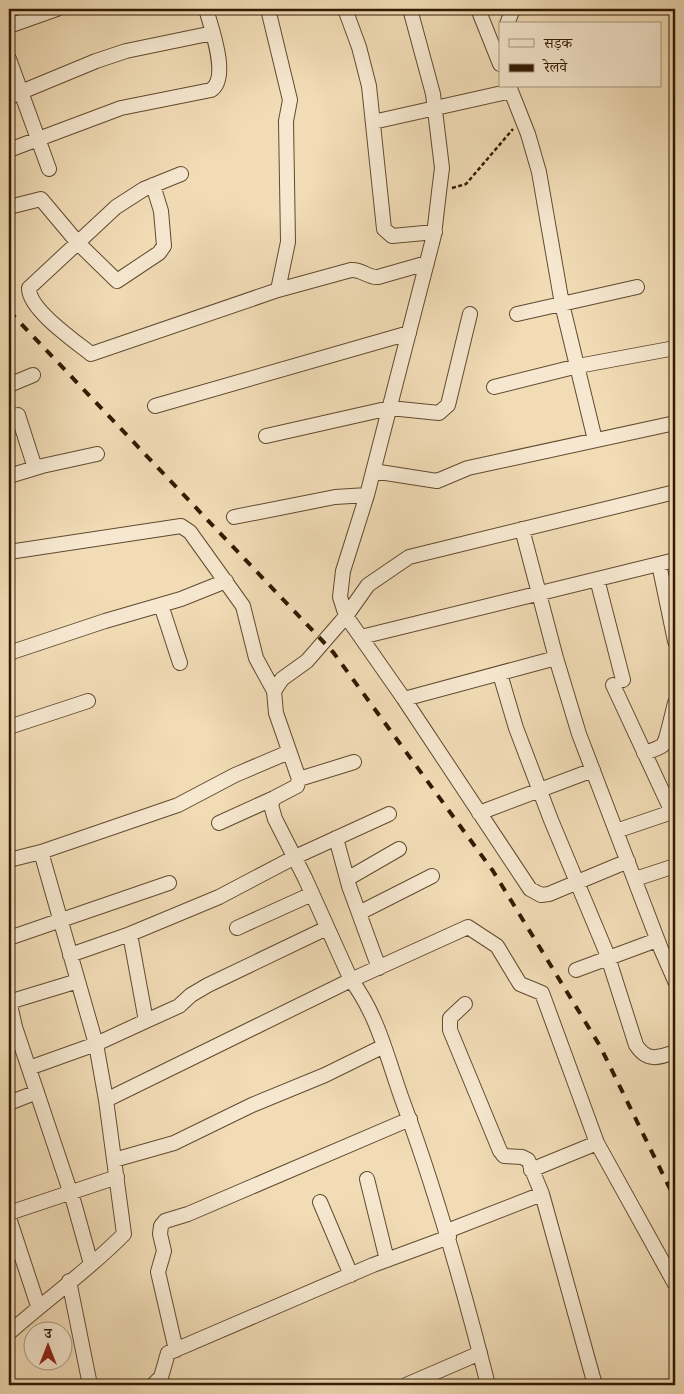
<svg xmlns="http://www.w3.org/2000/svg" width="684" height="1394" font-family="'Libre Bodoni','Noto Serif Devanagari',serif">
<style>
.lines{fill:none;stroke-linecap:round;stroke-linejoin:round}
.minor-casing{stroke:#624a2f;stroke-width:16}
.path{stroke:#321a02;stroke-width:2.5;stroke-dasharray:4 2.5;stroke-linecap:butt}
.minor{stroke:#f6e8d0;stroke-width:14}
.rail{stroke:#321a02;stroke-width:4;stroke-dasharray:9 9;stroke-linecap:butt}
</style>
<rect width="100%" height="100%" fill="#f1dcb6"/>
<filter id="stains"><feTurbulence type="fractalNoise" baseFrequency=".004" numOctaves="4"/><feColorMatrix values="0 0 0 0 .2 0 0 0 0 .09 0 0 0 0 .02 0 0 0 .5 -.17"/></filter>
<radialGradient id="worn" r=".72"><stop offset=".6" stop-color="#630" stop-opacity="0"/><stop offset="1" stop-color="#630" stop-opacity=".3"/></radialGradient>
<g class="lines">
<!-- minor casing -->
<g class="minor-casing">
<path id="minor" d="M345,9L359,47L369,86L384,229L392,236L435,232
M410,9L433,94L442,168L439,192L434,235L367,495L343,571L340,597L346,616L404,699L530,889L541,895L549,894L628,861
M478,9L500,64
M507,24L513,9
M9,26L57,9
M9,59L49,169
M509,86L528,134L539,172L562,304L595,440
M9,97L96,61L126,51L213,33
M373,122L511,91
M9,150L121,108L211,90C230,78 211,27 206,9
M181,174L144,189L116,207L29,288C28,309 75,341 91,354L278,290L288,242L286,121L290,100L268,9
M9,207L41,199L78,243L117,281L159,253L164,246L161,211L153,185
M278,290L351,270C362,269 368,278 378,277L427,263
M517,314L637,287
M9,385L33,375
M494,387L578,366L675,348
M155,406L409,333
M18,415L35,468
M266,436L390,408L439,413L448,405L470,314
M373,471L437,481L468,468L675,423
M9,476L42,466L97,454
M234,517L335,497L367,495
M522,529L556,658L579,734L661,949L675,981
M9,552L181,526L190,532L243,606L256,658L274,691
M659,564L675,641
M597,579L623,680
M161,605L180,663
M361,637L675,560
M9,653L105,621L181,599L226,581
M500,674L516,728L551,820L607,954L636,1045C647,1062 658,1058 675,1052
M613,685L672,812
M404,699L556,658
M9,727L88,701
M644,753C650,751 658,749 663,745C666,743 673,710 675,703
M299,779L354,762
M479,813L593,770
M219,823L274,798
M616,831L675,811
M336,838L349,886L379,968
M9,860L41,852L178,805L235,775L289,752
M347,879L399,849
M635,879L675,866
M359,913L432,876
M237,928L312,894
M9,938L169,883
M70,955L130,934
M576,970L657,940
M9,1000L15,1027L74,1203L91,1264
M9,1002L78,981
M465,1004L450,1018V1030L500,1151L504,1156L522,1157L528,1160L542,1194L595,1385
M146,1021L179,1006L191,995L208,985L327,928
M29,1068L96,1044L146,1021L130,934L219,897L295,857L389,814
M106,1100L351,980L468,927L497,946L520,984L542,993L597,1143L675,1284
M9,1103L37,1092
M114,1160L174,1143L252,1105L325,1075L384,1046
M531,1170L597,1143
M367,1179L387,1260
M320,1202L351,1275
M9,1213L117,1177
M9,1218L38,1306
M447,1231L542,1194
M69,1281L90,1385
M9,1333C47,1299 89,1270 124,1234L106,1100L96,1044L41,852
M176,1350L158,1272L164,1251L160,1234L161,1226L165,1221L188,1214L410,1119
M153,1385L161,1377L168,1353L373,1265L449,1237
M406,1385L480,1353
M488,1385C464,1290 437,1194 403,1102C388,1061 378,1015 351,980L305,878L275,819L271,805L274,798L297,786L299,779L276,713L274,691L282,679L307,661L346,616L368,585L409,557L675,492"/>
</g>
<!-- path -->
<path class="path" d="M452,188L466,184L513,129"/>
<!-- minor -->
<use href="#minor" class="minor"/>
<!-- rail -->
<path class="rail" d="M9,311L333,652L493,871L600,1046L675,1199"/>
</g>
<!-- margin -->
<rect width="684" height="1394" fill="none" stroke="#f1dcb6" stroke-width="30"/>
<rect x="10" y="10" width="664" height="1374" fill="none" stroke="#321a02" stroke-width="2.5"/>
<rect x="15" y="15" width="654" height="1364" fill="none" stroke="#321a02"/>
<!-- legend -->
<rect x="499" y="22" width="162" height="65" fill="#f6e8d0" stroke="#a8967e"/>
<rect x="509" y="39" width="25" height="8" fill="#f6e8d0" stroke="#a8967e"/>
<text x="544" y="48" font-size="15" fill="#321a02">सड़क</text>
<rect x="509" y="64" width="25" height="8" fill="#321a02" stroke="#a8967e"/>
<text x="544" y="72" font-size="15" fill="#321a02">रेलवे</text>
<!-- north arrow -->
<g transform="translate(48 1346)"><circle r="24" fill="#f6e8d0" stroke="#a8967e"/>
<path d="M0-4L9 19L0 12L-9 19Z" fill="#8f2418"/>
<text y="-8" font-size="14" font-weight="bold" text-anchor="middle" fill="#321a02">उ</text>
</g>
<rect width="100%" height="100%" filter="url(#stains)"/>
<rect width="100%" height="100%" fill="url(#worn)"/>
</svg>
